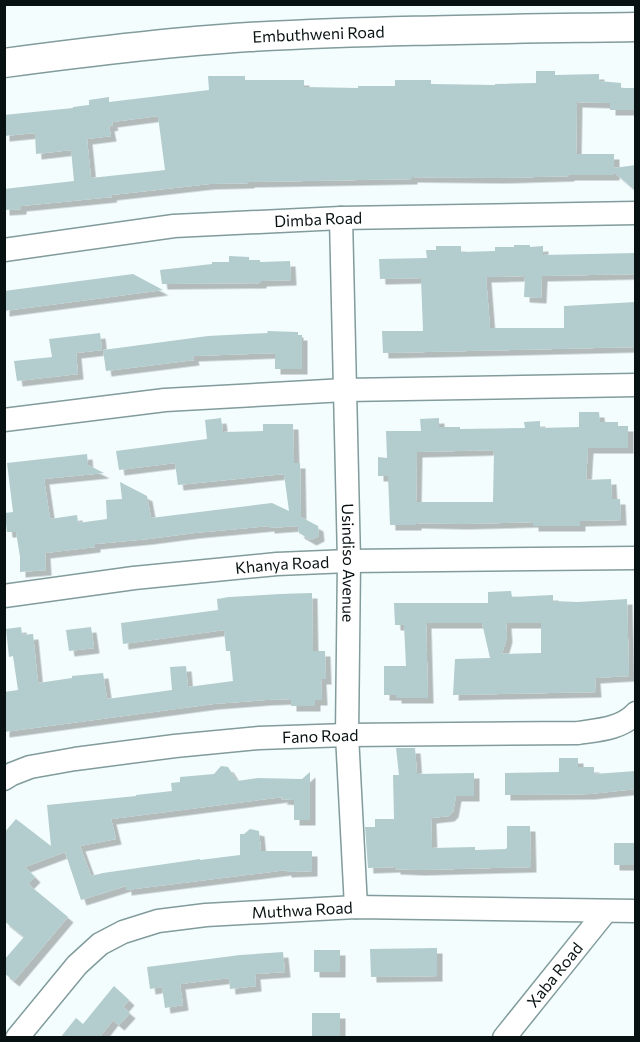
<svg xmlns="http://www.w3.org/2000/svg" width="640" height="1042" font-family="Commissioner,sans-serif">
<style>
.building{fill:#b3ccce;fill-rule:evenodd;filter:url(#shadow)}
.lines{fill:none;stroke-linecap:round;stroke-linejoin:round}
.minor-casing{stroke:#829b9c;stroke-width:25}
.tertiary-casing{stroke:#829b9c;stroke-width:31}
.minor{stroke:#fff;stroke-width:22}
.tertiary{stroke:#fff;stroke-width:28}
.labels{text-anchor:middle;stroke-width:4.5;stroke-linejoin:round;paint-order:stroke}
.street-label{font-size:16px;fill:#081111;stroke:#fff}
</style>
<defs>
<filter id="shadow"><feDropShadow dx="5.5" dy="5.5" stdDeviation="0" flood-color="#0004"/></filter>
</defs>
<rect width="100%" height="100%" fill="#f3fdfe"/>
<!-- building -->
<path class="building" d="M536,71H555V75L599,74V81L621,83V88H636V110H610V103L577,102L576,154H614V168L636,165V191L614,172V175H569V176L497,178L412,177V179L249,182V183L209,184L156,190L111,195L112,197L21,206V209L4,210V189L74,181L71,150L36,154L35,133L4,136V115L73,108V107L89,105V100L109,97V102L209,90L208,76H245V80H304V87L358,88V86H395V80H431V84L495,85V84L536,83ZM158,116L165,170L91,178L87,139L111,136L109,126L113,125L112,122Z
M514,245H530V247L543,246V255L636,253V274L542,276L541,298L524,297L525,276L486,277L490,328H564V306L636,302V347L383,353L382,331H423L421,278L380,279L379,259L427,258L426,250H436V246H461V252L495,251V247H514Z
M229,256L249,257V260H260V262L290,261L291,280L261,281V283L162,284L160,270L212,264V262H229Z
M133,274L163,290L4,311V291Z
M267,331L298,332V335H302V369H275V353L193,356L194,360L106,371L103,350L208,336L268,333Z
M100,333L102,350L76,353L78,374L17,381L14,361L52,357L49,339Z
M579,412H599L600,422H618V426H628V448H588L586,480L611,479L612,499H620L621,520L580,521V526H533V522L462,524L416,523V525H390L388,476H378V457L387,458L386,431H421L420,419L439,418V427H460V429L525,428L524,422L540,421V428L579,427ZM494,450L493,502H416L417,452Z
M221,418L223,432L263,431V424H293L294,463H300L301,517L318,526L319,536L311,540L299,533L298,526L269,528V526L194,533L148,539L95,544V547L45,553L46,570L20,572V557L16,532H7L5,513L13,512L7,463L87,454L88,465L104,473L44,479L50,519L77,515L78,523L107,519L106,500L122,499L120,482L147,496L151,518L272,503L289,511L284,474L178,485L175,463L119,470L116,451L207,439L205,420Z
M511,591L512,597L553,595V601L578,602L627,599L629,676L595,678L596,692L453,695L455,659L490,658L482,623H426L428,698H396V695H384V666H406L404,625H395L394,603H488V592ZM506,623H541V653L502,654L507,637Z
M312,593L313,651H325L326,679H321L322,700H315V706H291V699L265,700L213,704L4,732V692L18,690L13,656L9,657L6,629L21,627L22,635L33,634L38,683L72,678V676L103,673L107,699L172,690L170,667L186,666L188,687L233,681L230,651H226L224,630L123,644L121,623L218,610L217,599L229,597L280,594Z
M91,627L94,648L69,651L66,630Z
M396,748H415L417,774L474,773V796H456L453,812L449,816L431,818L432,848L475,847V850L506,849L507,847V826H530L531,867L420,870L395,869V867L368,868L365,827H375V819H394L393,775H399Z
M559,758H578V767H594V774L636,771V789L589,794L505,795V773L559,772Z
M221,766L228,767L237,781L258,778L302,779L310,772V820H294V800L281,799L283,797L111,819L116,839L80,846L91,876L103,873L200,859V860L240,855V834H244L250,829L259,831L261,851H312V871L286,872V870L126,890V886L81,900L65,852L25,867L35,877L28,884L68,917L14,981L4,973V960L24,937L4,921V833L16,819L51,846L47,805L136,796V795L172,791L171,783L180,782V777L214,774Z
M614,843H636V865H614Z
M437,948V976L371,977L370,949Z
M314,950H340V972H314Z
M283,952L285,972L255,974L256,986L230,989L229,978L180,984L183,1005L165,1008L162,987L150,989L147,967L240,955Z
M114,986L129,1000L123,1007L130,1013L119,1025L113,1020L99,1038H60L76,1018L83,1024Z
M312,1013H340V1038H312Z"/>
<g class="lines">
<!-- minor casing -->
<g class="minor-casing">
<g id="minor">
<path id="s1" d="M341,218L349,561L347,735L356,907"/>
<path id="s2" d="M4,250L174,226L341,218L636,213"/>
<path d="M4,420L165,400L345,390L636,385"/>
<path id="s3" d="M4,596L134,578L277,564L349,561L636,558"/>
<path id="s4" d="M4,779L12,774L30,767L75,759L175,746L259,738L347,735L578,733C598,730 621,729 636,713"/>
<path id="s5" d="M17,1038L77,965L100,944L123,932L158,921L206,915L356,907L636,911"/>
<path id="s6" d="M504,1038L606,911"/>
</g>
</g>
<!-- tertiary casing -->
<g class="tertiary-casing">
<g id="tertiary">
<path id="s7" d="M4,63C86,52 167,42 249,37C378,30 507,29 636,27"/>
</g>
</g>
<!-- minor -->
<use href="#minor" class="minor"/>
<!-- tertiary -->
<use href="#tertiary" class="tertiary"/>
</g>
<g class="labels">
<!-- street labels -->
<g class="street-label">
<text dy="6" stroke="none"><textPath href="#s7" startOffset="316">Embuthweni Road</textPath></text>
<text dy="6" stroke="none"><textPath href="#s2" startOffset="316">Dimba Road</textPath></text>
<text dy="6" stroke="none"><textPath href="#s1" startOffset="345">Usindiso Avenue</textPath></text>
<text dy="6" stroke="none"><textPath href="#s3" startOffset="280">Khanya Road</textPath></text>
<text dy="6" stroke="none"><textPath href="#s4" startOffset="321">Fano Road</textPath></text>
<text dy="6" stroke="none"><textPath href="#s5" startOffset="333">Muthwa Road</textPath></text>
<text dy="6" stroke="none"><textPath href="#s6" startOffset="81">Xaba Road</textPath></text>
</g>
</g>
<!-- border -->
<rect width="640" height="1042" fill="none" stroke="#081111" stroke-width="12"/>
</svg>
